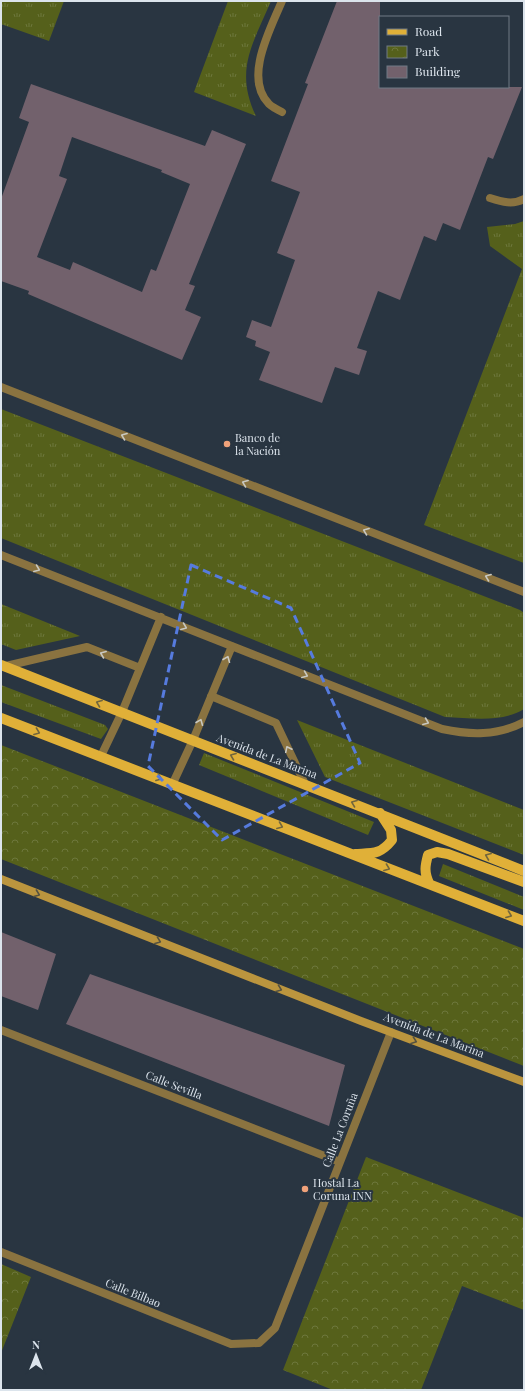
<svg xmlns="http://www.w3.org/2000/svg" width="525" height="1391" font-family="'Playfair Display',serif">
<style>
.grass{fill:url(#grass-tufts)}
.park{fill:url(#park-crowns)}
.building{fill:#72616c;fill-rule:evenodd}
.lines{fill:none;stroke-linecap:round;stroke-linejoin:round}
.lane{stroke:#8a7340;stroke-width:8}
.street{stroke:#8a7340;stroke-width:8}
.secondary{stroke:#bb953e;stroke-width:8}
.primary{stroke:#e0b038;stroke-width:10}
.oneway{stroke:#c8c8c1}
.oneway2{stroke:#72663d}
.oneway3{stroke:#555240}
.marked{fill:none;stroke:#567bde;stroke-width:3;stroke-dasharray:8 5;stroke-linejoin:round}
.poi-dot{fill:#f0a27a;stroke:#293541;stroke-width:1.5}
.labels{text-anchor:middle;stroke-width:4;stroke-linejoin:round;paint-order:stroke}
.poi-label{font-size:11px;fill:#dce4ec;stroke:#293541;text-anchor:start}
.street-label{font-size:11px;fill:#dce4ec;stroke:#293541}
</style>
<defs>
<pattern id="grass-tufts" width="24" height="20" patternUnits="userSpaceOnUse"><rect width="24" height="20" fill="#55601b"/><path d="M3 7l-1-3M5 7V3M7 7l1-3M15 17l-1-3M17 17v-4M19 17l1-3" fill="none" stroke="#6d773c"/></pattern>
<pattern id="park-crowns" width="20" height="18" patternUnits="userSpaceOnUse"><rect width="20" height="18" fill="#55601b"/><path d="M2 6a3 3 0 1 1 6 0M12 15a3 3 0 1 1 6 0" fill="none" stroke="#6d773c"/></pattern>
</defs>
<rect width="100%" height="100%" fill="#293541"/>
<!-- grass -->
<path class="grass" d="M1,1H64L49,41L1,24Z
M228,1H271C253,44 234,70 256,116L194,92Z
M524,221V563L424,525L522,269L490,246L487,227L515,224Z
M1,409L520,610L524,613V709C501,723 471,718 445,717L1,538Z
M1,604L80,636L16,650L1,644Z
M1,685L105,725L108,729L101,739L1,702Z
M297,720L524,810V855L325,777Z
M204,753L374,822L368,835L199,765Z
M443,864L524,897V910L439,876Z"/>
<!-- park -->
<path class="park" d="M1,745L524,949V1066L1,859Z
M366,1157L524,1218V1310L462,1286L421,1390H333L283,1370Z
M1,1264L31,1277L1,1353Z"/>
<!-- building -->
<path class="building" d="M337,1H380V87H522L493,159L488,157L460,230L443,223L436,241L424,236L400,300L378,291L357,348L367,351L359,375L335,367L322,403L259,380L270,352L255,346L256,341L246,337L252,320L271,327L295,260L277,253L300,192L271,181L308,84L305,83Z
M31,84L205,146L212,130L246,144L189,284L195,286L185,310L201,317L182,360L28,294L29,291L1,281V199L29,122L19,118ZM72,137L162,170L161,172L190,184L156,271L151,269L142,292L73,262L70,270L37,257L67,179L59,176Z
M1,932L56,954L38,1010L1,996Z
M90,974L345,1065L329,1126L66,1024Z"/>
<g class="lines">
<!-- lane -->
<path class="lane" d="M282,112C278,110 272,107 269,104C243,78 271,28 282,1
M490,198C502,202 513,205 524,199
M1,387L524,592
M1,555L442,729C470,735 497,736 524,722
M6,666L87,647L140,668
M211,696L276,723L305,784
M101,756L122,712L161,617
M173,783L193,740L232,646"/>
<!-- street -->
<path class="street" d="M1,1030L340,1162
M1,1252L231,1344L259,1343L275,1328L391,1032"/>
<!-- secondary -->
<path class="secondary" d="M1,879L361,1021L524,1082"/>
<!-- primary -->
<path class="primary" d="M1,665L524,871
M1,718L524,921
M355,854C373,853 380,855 392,840L391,830L380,813
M429,883C424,872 425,866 428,855L437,852L448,854L524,882"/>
</g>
<!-- one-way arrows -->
<defs><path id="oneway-chevron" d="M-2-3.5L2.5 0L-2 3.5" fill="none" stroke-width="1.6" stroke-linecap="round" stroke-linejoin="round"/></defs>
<g class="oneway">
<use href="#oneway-chevron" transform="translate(124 436) rotate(-159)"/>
<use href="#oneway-chevron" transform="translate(245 483) rotate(-159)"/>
<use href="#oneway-chevron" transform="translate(366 531) rotate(-159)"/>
<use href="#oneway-chevron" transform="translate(37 569) rotate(22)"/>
<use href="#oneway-chevron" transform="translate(488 577) rotate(-159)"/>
<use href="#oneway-chevron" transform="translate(184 627) rotate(22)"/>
<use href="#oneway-chevron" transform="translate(103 654) rotate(-158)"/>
<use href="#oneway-chevron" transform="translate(227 659) rotate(-68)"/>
<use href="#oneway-chevron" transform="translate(305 675) rotate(22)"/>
<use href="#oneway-chevron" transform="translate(200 722) rotate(-68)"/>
<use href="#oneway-chevron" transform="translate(426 722) rotate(22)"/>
<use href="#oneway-chevron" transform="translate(288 749) rotate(-116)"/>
</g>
<g class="oneway2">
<use href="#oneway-chevron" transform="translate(99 703) rotate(-159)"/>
<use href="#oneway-chevron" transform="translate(37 732) rotate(21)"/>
<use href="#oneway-chevron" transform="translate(233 756) rotate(-159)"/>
<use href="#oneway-chevron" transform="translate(159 778) rotate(21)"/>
<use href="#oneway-chevron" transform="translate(354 803) rotate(-159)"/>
<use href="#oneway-chevron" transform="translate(280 826) rotate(22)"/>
<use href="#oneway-chevron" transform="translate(488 856) rotate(-158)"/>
<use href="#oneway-chevron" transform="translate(387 868) rotate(21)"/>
<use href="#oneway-chevron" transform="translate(509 915) rotate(21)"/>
</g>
<g class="oneway3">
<use href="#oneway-chevron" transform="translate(37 894) rotate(21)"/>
<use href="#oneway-chevron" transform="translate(158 941) rotate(21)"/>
<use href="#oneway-chevron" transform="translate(279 989) rotate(21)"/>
<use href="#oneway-chevron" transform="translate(414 1041) rotate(20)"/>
</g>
<!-- marked area -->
<path class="marked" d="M191,565L291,608L360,763L222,840L148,766Z"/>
<!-- markers -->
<g class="poi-dot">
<circle cx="227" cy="444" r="4"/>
<circle cx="305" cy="1189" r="4"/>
</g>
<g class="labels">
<!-- poi labels -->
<g class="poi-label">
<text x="235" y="442">Banco de<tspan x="235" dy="13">la Nación</tspan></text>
<text x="313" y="1187">Hostal La<tspan x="313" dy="13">Coruna INN</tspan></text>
</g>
<!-- street labels -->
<g class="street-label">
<text transform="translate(267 756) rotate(21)" y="4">Avenida de La Marina</text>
<text transform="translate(434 1035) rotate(21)" y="4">Avenida de La Marina</text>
<text transform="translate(174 1085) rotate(21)" y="4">Calle Sevilla</text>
<text transform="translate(340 1130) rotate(-69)" y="4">Calle La Coruña</text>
<text transform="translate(133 1293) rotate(22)" y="4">Calle Bilbao</text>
</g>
</g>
<!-- border -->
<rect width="525" height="1391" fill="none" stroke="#dce4ec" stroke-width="4"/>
<!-- legend -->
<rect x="379" y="16" width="130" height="72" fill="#293541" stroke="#717b85"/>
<rect x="387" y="29" width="20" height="6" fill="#e0b038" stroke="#717b85"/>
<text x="415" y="36" font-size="12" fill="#dce4ec">Road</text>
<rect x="387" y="46" width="20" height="12" fill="url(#park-crowns)" stroke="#717b85"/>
<text x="415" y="56" font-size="12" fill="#dce4ec">Park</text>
<rect x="387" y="66" width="20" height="12" fill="#72616c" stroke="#717b85"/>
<text x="415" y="76" font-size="12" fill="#dce4ec">Building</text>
<!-- north arrow -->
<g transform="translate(36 1355)" stroke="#293541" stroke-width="3" paint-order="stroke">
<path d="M0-3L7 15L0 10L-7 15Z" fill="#dce4ec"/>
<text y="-6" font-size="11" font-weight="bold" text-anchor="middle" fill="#dce4ec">N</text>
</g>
</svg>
